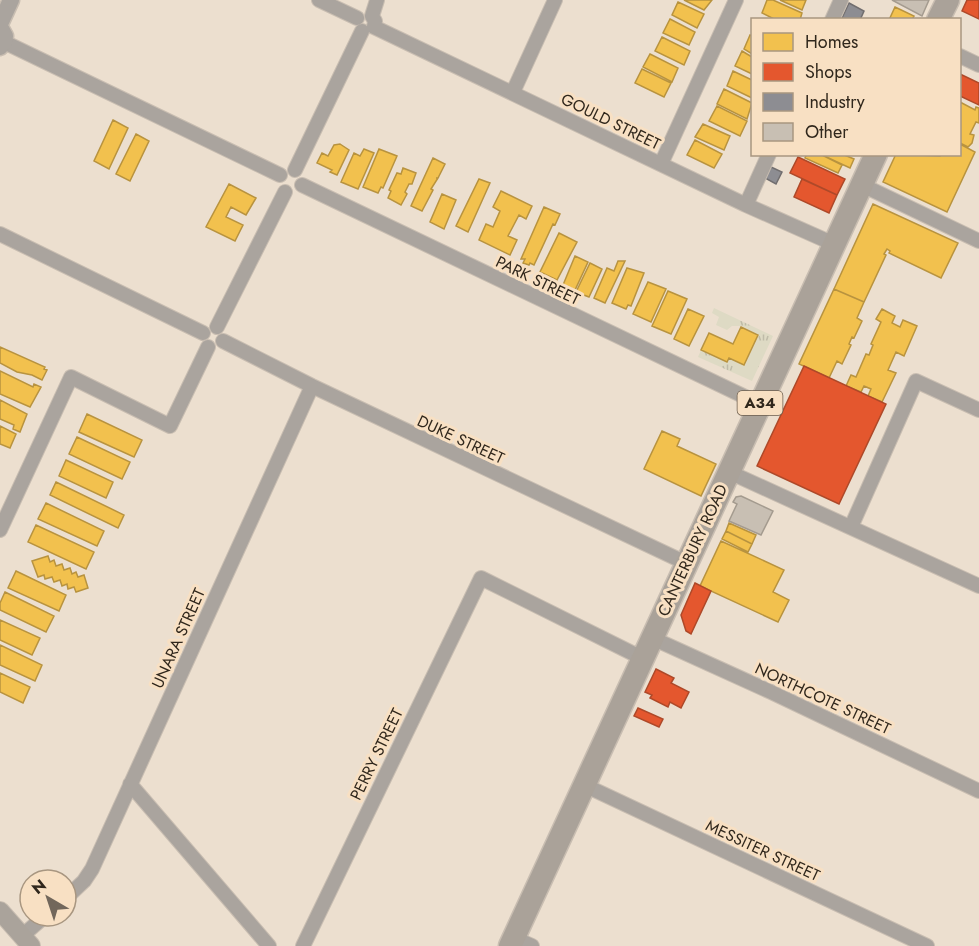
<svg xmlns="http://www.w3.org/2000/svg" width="979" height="946" font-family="Jost,sans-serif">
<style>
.grass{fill:url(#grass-tufts)}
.homes{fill:#f2c14e;stroke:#b8933f;stroke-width:1.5}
.shops{fill:#e4572e;stroke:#ae4929;stroke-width:1.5}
.industry{fill:#8d8d92;stroke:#716e6f;stroke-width:1.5}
.building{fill:#c8bfb3;stroke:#a49b8f;stroke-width:1.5}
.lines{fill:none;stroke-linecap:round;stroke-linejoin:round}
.minor-casing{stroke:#c8bdb1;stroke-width:16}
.tertiary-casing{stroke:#c8bdb1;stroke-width:19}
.secondary-casing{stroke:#c8bdb1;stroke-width:20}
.trunk-casing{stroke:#c8bdb1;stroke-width:25}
.minor{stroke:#aaa49e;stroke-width:14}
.tertiary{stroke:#aaa49e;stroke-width:16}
.secondary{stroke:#aaa39b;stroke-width:18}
.trunk{stroke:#aaa299;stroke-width:22}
.labels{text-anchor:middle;stroke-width:6;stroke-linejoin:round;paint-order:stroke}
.shield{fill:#f8e0c3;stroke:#6c5e4e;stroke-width:1.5}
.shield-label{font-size:15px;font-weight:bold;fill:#30271c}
.street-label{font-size:16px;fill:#30271c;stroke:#f8e0c3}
</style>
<defs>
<pattern id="grass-tufts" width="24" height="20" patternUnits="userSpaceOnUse" patternTransform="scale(1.5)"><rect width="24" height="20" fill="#dedac4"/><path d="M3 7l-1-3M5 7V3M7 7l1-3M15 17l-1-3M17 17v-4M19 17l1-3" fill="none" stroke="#bfbba8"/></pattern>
</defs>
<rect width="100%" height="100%" fill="#ecdfcf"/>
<!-- grass -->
<path class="grass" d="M714,308L773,336L752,381L698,357L701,350L726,362L729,357L745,365L759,335L742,326H732L727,330L716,325L719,317L712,313Z"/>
<!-- homes -->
<path class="homes" d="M684,0H712L704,10Z
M767,0H773L802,13L800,20H776L762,13Z
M780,0H806L802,10Z
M678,2L704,14L697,28L672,15Z
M895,7L914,16L912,20H889Z
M670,19L695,32L689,45L663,33Z
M750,35L752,36V54L744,49Z
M662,37L690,51L684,65L655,51Z
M742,51L752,57V74L735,66Z
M650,54L678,68L672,82L643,67Z
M642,69L671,83L664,97L635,83Z
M733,71L752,80V98L727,86Z
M724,89L752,103L747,119L717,104Z
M960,102L975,110L976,107L979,108V123L976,122L970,134L974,135L972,143L968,147L960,143Z
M717,106L747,121L740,136L709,121Z
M113,120L128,128L109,169L94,161Z
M703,124L730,136L724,150L695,137Z
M136,134L149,141L130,181L116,174Z
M695,140L722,154L714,168L687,155Z
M340,144L349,150L337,175L330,172L332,170L317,163L322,153L328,156L334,145Z
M960,144L975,152L947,212L883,182L896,154L940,156L941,154H960Z
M364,149L374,153L358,189L341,182L354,153L360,156Z
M379,149L397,156L383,188L381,187L378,193L363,187Z
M807,154H820L842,165L838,173L805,158Z
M820,154H842L854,159L850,168Z
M433,158L445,164L438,178H436H438L431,189L433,190L422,211L411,206Z
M403,168L416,173L412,184H409L405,192L407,194L401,205L388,198L391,191L389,190L397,173L401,174Z
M479,179L490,183L468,232L456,226Z
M229,184L256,198L246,215L231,207L226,217L243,225L235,241L206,227Z
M501,191L532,206L526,219L519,215L508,236L517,240L510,255L479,240L486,224L493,227L500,211L493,207Z
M442,194L456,200L444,229L430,222Z
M873,204L958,243L941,278L889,253L890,251L887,249L884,254L886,255L864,302L834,289Z
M544,207L560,214L555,225L553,224L534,265L530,263L529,265L523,263L525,259H521Z
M559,233L577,242L557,280L540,272Z
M575,256L588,262L575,290L563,285Z
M618,261H625L605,303L594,298L607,268L614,271Z
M590,263L602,269L589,297L576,292Z
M627,268L644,273L631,306L628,305L626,309L612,303Z
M648,282L666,289L651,322L633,314Z
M834,289L864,302L857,318L862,321L854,338L852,337L849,344L851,345L842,364L837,361L829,378L799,364Z
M668,291L687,299L671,334L652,326Z
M688,309L704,316L689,346L674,339Z
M882,309L895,316L892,323L900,327L903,320L917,326L904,356L896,352L888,370L896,373L882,402L868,396L871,389L864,386L861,392L846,386L851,375L856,377L866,354L869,355L873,345L871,344L881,322L876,319Z
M741,327L758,335L744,365L729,358L727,362L701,350L709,333L733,344Z
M0,347L45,367L44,369L47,370L42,380L32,375L17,372L0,363Z
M0,371L33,387L34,384L41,387L30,407L0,394Z
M0,400L27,414L20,432L13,429L14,425L0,419Z
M87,414L142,440L134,457L79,432Z
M0,426L16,434L10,448L0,444Z
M662,431L680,439L677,446L716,464L701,496L644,469Z
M77,437L130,462L122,479L69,454Z
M66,460L113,482L106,498L59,476Z
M56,482L124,515L118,528L50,495Z
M46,503L104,531L97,546L38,519Z
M729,523L756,535L752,544L726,531Z
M36,525L94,552L86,569L28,542Z
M726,531L752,544L748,552L722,539Z
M721,541L784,570L773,592L789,600L778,622L700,586Z
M48,556L50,562L54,560L56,566L62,564L64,570L70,568L72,574L76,572L78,577L84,575L88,588L76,592L74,587L68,589L67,584L62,586L60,580L54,582L52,577L45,579L44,575L38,577L32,561Z
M16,571L66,595L59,611L8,588Z
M5,592L54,616L46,632L0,610V603Z
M0,620L40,638L32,655L0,640Z
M0,645L42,665L35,681L0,665Z
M0,673L30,687L23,703L0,692Z"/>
<!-- shops -->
<path class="shops" d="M967,0H979V19L962,11Z
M960,74L979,83V105L960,96Z
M798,157L845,179L837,195L790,173Z
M802,179L837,195L829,213L794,197Z
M804,366L886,404L839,504L757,466Z
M695,583L711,591L691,634L686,631L681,615Z
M656,669L674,678L671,683L689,692L681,708L670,702L668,707L650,698L652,695L645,692Z
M638,708L663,719L659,727L634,716Z"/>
<!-- industry -->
<path class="industry" d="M849,3L864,11L860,20H841Z
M771,167L782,172L776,184L765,178Z"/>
<!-- building -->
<path class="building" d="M892,0H929L922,16Z
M741,496L773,511L761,535L729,521L737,504L733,502L736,497Z"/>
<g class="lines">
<!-- minor casing -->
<g class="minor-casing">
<path id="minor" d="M319,0L357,18
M832,20L841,0
M374,27L746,205L834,244
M374,27L375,21L372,16L377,0
M4,42L280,175
M960,56L979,65
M513,92L555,0
M661,164L736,0
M295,170L362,31
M302,185L760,404
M862,185L979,241
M746,205L769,154
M0,234L203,333
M217,327L285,192
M223,341L312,386L686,563
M729,472L979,586
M851,527L916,381L979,410
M0,530L71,377L170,426L208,347
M652,638L771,692L979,791
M130,784L269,946
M584,785L927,946
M66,898L84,881L92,869L312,386
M22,936L45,916
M514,938L532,946
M303,946L481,578L642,658"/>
</g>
<!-- tertiary casing -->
<g class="tertiary-casing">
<path id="tertiary" d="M0,24L11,0
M0,27L5,36L4,42L0,47"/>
</g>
<!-- secondary casing -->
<g class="secondary-casing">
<path id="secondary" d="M0,911L31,946"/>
</g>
<!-- trunk casing -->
<g class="trunk-casing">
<path id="trunk" d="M938,20L948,0
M510,946L876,154"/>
</g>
<!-- minor -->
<use href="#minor" class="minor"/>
<!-- tertiary -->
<use href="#tertiary" class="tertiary"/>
<!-- secondary -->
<use href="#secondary" class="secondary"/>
<!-- trunk -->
<use href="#trunk" class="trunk"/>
</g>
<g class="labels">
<!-- shield labels -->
<rect class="shield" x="737.5" y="391" width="45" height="24" rx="4.5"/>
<g class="shield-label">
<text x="760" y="408">A34</text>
</g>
<!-- street labels -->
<g class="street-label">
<text transform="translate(611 121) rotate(26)" y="6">GOULD STREET</text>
<text transform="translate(538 280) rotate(26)" y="6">PARK STREET</text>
<text transform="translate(461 439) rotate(25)" y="6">DUKE STREET</text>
<text transform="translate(692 550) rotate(-65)" y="6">CANTERBURY ROAD</text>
<text transform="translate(178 638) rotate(-66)" y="6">UNARA STREET</text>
<text transform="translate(823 698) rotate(25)" y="6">NORTHCOTE STREET</text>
<text transform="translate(376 754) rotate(-64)" y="6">PERRY STREET</text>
<text transform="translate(763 850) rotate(25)" y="6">MESSITER STREET</text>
</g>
</g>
<!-- legend -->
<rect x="751" y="18" width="210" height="138" fill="#f8e0c3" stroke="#a89680" stroke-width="1.5"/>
<rect x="763" y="33" width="30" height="18" fill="#f2c14e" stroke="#a89680" stroke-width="1.5"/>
<text x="805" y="48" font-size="18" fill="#30271c">Homes</text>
<rect x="763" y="63" width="30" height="18" fill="#e4572e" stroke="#a89680" stroke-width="1.5"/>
<text x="805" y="78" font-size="18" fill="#30271c">Shops</text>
<rect x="763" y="93" width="30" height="18" fill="#8d8d92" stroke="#a89680" stroke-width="1.5"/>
<text x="805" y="108" font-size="18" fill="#30271c">Industry</text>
<rect x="763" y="123" width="30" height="18" fill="#c8bfb3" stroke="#a89680" stroke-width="1.5"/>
<text x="805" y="138" font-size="18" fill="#30271c">Other</text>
<!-- north arrow -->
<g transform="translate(48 898) rotate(321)"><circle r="28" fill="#f8e0c3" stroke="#a89680" stroke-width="1.5"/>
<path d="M0-4.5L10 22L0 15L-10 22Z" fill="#72675b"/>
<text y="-9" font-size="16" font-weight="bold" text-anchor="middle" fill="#30271c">N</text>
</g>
</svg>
